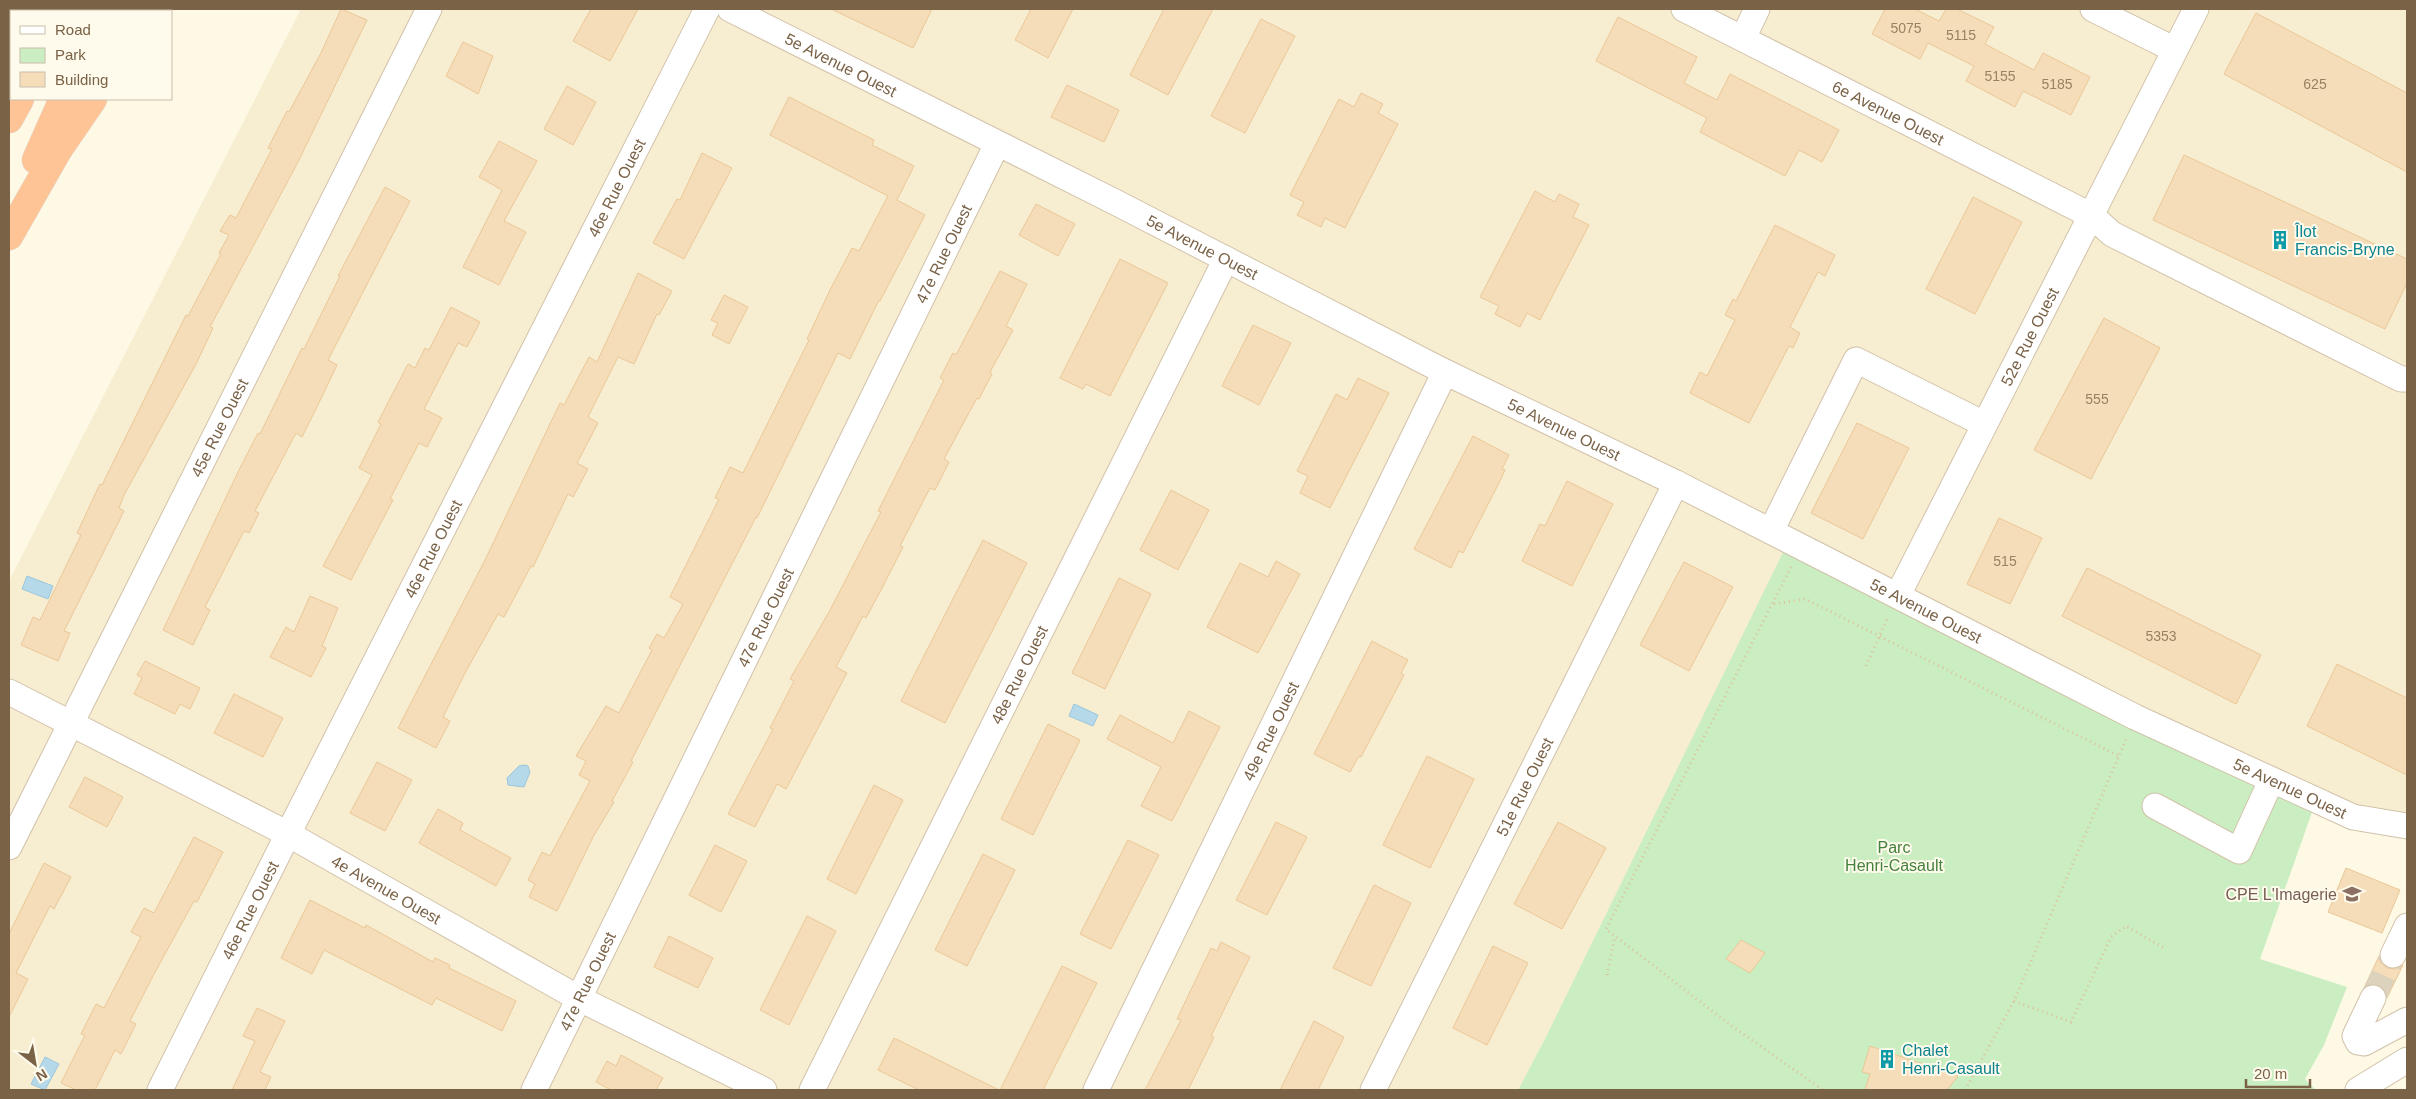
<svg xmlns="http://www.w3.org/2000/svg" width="2416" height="1099" font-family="Arial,sans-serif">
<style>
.residential{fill:#f7edd1}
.green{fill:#caeec1}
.water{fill:#b6d9ea;stroke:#9bc6dd}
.building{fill:#f6ddb9;stroke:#ebc797}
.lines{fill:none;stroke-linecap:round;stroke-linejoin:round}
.minor-tunnel{stroke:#ddd3bd;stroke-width:25;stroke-dasharray:25 12;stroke-linecap:butt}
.minor-casing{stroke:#d1c2a9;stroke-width:27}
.highway-casing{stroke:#e2dcd7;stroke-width:29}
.path{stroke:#dcc19b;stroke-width:3;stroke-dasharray:1 4;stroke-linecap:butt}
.minor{stroke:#fff;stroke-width:25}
.highway{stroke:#fec495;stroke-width:28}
.labels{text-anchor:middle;stroke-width:4;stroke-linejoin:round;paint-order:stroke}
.number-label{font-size:14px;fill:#998164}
.street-label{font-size:16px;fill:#7a6247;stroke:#fffbec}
.culture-label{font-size:16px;fill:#0d838f;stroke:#fffbec;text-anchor:start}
.park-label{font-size:16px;fill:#44813d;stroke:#fffbec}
.education-label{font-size:16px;fill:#785e54;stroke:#fffbec;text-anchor:end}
</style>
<rect width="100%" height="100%" fill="#fef9e4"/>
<!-- residential -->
<path class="residential" d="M301,9H2407V826L2260,776L1545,1039L1518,1090H9V581Z"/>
<!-- green -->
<path class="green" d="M1789,540L2316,801L2260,959L2347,987L2324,1045L2305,1079L2316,1090H1518L1545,1039Z"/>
<!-- water -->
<path class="water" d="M27,576L53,586L48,599L22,589Z
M1074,704L1098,715L1093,726L1069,716Z
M525,765L528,766L530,772L524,787L508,785L507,778L519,766Z
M45,1057L59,1064L45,1090L31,1084Z"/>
<!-- building -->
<path class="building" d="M341,9L367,20L298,162L210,327L213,328L196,364L124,495L119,508L124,511L64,631L70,633L58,661L21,645L33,617L40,620L81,535L77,533L100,484L102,485L186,315L188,316L221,254L219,253L229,235L220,231L230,215L236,218L272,149L268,148L287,111L289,112L321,53Z
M591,9H638L610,61L573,41Z
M831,9H932L913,48Z
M1031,9H1073L1048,58L1015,40Z
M1164,9H1213L1168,95L1130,75Z
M1885,9H1915L1939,21L1946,9H1957L1994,27L1985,44L2034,70L2043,53L2090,77L2071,115L2023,91L2015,107L1966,81L1974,66L1928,43L1920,59L1872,34Z
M2256,13L2407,93V172L2224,74Z
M1618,17L1697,57L1684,83L1717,100L1730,74L1839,130L1822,162L1799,150L1785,176L1700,132L1707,118L1596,61Z
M1261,19L1295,36L1245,133L1211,116Z
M463,42L493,56L478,94L446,76Z
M1067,85L1119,110L1104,142L1051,117Z
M567,86L596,102L573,145L544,129Z
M1361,93L1383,104L1378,113L1398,124L1345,228L1325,218L1321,227L1297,215L1304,202L1290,195L1339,99L1354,107Z
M789,97L874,140L872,145L914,166L897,200L925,215L880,301L879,300L850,359L838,353L757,518L756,517L631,761L633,762L612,801L614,802L593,837L557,911L529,897L535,884L528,880L542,852L550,856L590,781L579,775L586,761L576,756L606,706L619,713L652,650L649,648L657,634L664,638L683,604L670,597L719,499L715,498L730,467L743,473L809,340L807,339L830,290L852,248L859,251L888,196L770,135Z
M499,141L537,161L504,221L526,232L499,285L463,267L502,190L479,177Z
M702,153L732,168L684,259L653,243L677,199L680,200Z
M2184,155L2407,259V283L2385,329L2153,220Z
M385,187L410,201L328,360L337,365L316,409L302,437L296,433L255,511L259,513L249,533L244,531L205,607L210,610L193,645L163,630L239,470L258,433L260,434L302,348L304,349L340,276H338Z
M1535,191L1555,202L1559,194L1579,204L1573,217L1589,225L1540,320L1527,313L1520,327L1495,314L1499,306L1480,297Z
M1973,197L2022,222L1975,314L1926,289Z
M1036,204L1075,224L1058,256L1019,235Z
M1775,225L1835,255L1825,276L1818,272L1790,327L1800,333L1793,348L1789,346L1749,423L1690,393L1700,372L1707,376L1735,320L1725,315L1733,299L1736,301Z
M1120,259L1168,283L1110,396L1086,384L1083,389L1060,378Z
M1000,271L1027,284L1006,326L1013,330L990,372L992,374L979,399L977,398L944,459L949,462L935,490L930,488L900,546L903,547L881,590L866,618L863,616L836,667L847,673L786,789L777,784L755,827L728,814L773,729L770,728L794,681L790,679L829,612L881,512L878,511L944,380L940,378L953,353L956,355Z
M638,273L672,291L659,315L657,314L634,364L618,357L588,417L598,423L577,463L588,469L573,497L568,494L533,567L531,566L504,617L498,614L465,673L443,717L450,721L436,748L398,728L485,560L560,403L564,405L589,357L597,362Z
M724,295L748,307L729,344L712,335L718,323L711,320Z
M451,307L480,322L467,347L458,343L424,409L442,418L427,447L419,443L390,499L393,500L351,580L323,566L372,475L359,468L381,424L378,422L408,364L415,368L425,348L429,350Z
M2104,318L2160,348L2091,479L2034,450Z
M1253,325L1291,343L1259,405L1222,386Z
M1358,378L1389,393L1330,508L1300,493L1308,476L1297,471L1336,394L1347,400Z
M1857,423L1909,448L1863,539L1811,513Z
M1473,436L1509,455L1502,469L1505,470L1498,485L1463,553L1459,551L1451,568L1414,549Z
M1567,481L1613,504L1572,586L1522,561L1540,524L1545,526Z
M1171,490L1209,510L1178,570L1140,550Z
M1999,518L2042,538L2010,604L1967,584Z
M983,540L1027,563L945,723L901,701Z
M1276,561L1300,574L1258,653L1207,627L1240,563L1268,577Z
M1684,562L1733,587L1689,671L1640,645Z
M2087,568L2261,655L2236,704L2062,616Z
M1119,578L1151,594L1105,689L1072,673Z
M310,596L338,608L322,646L326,648L311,677L270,657L286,627L294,632Z
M1372,641L1408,660L1401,673L1404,675L1361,757L1359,756L1350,772L1314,754Z
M145,661L200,688L190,709L180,704L175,714L134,694L142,678L137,675Z
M2337,664L2407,698V775L2307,726Z
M234,694L283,718L263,757L214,733Z
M1189,711L1220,727L1172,821L1141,806L1161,767L1107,739L1120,715L1173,743Z
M1048,724L1080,740L1033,835L1001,819Z
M1427,756L1474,779L1430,868L1383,845Z
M377,762L412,780L385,831L350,813Z
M85,777L123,797L107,827L69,807Z
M874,785L903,800L856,894L827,879Z
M438,809L463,823L460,830L511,858L496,886L419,843Z
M1276,822L1307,837L1267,915L1236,900Z
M1558,822L1606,848L1562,929L1514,904Z
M194,837L223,852L197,902L194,901L154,974L130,1021L136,1024L121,1054L115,1050L95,1090H76L61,1083L85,1035L81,1034L96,1004L104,1008L141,937L131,932L144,908L154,913Z
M1128,840L1159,855L1111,949L1080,934Z
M715,845L747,861L721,912L689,895Z
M983,854L1015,870L967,966L935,950Z
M44,863L71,877L54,909L50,906L16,973L28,979L9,1017V934Z
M2346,868L2400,890L2382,933L2328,912Z
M1374,885L1411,903L1371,986L1333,968Z
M310,900L365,928L366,925L433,962L435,958L450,965L449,968L516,1001L502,1031L436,998L432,1005L324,950L312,974L281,958Z
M807,916L836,931L789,1025L760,1010Z
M669,936L713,958L698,988L654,967Z
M1741,940L1765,953L1750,973L1726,959Z
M1221,942L1250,957L1211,1036L1214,1037L1188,1090H1145L1181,1020L1177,1019L1211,948L1217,951Z
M1493,946L1528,963L1487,1045L1453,1028Z
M2379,956L2381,963L2387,968L2395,969L2403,965L2387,998L2385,990L2379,985L2371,984L2364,988Z
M1062,966L1097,983L1043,1090H1000Z
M257,1008L285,1021L260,1072L271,1077L265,1090H232L255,1041L243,1036Z
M1314,1021L1344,1037L1318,1090H1280Z
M894,1038L999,1090H919L878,1070Z
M1870,1046L1958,1076L1947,1090H1865L1870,1074L1862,1072Z
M621,1055L663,1078L656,1090H611L596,1082L607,1061L616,1066Z"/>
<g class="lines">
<!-- minor-tunnel -->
<path class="minor-tunnel" d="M2373,998L2393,955"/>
<!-- minor casing -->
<g class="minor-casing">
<g id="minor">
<path id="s1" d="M730,9L1115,202L1445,372L1676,483L2135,717L2353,817L2407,826"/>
<path id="s2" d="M1684,9L2092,216L2112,234L2401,379H2407"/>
<path d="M2093,9L2175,50"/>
<path d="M1743,38L1757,9"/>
<path d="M1771,531L1856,360L1984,424"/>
<path id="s3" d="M1898,595L2196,9"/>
<path id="s4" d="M9,692L288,834L580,999L764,1090"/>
<path d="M2155,806L2239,851L2271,781"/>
<path id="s5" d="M9,847L429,9"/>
<path d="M2393,955L2407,926"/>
<path d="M2373,998L2355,1036L2358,1042L2364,1043L2407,1020"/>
<path id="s6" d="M160,1090L288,834L707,9"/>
<path id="s7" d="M534,1090L997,144"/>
<path id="s8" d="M812,1090L1226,259"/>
<path id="s9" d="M1096,1090L1445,372"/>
<path id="s10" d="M1373,1090L1676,483"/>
<path d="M2358,1090L2407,1060"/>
</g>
</g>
<!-- highway casing -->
<g class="highway-casing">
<path id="highway" d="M25,11L26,9
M66,11L68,9
M104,11L106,9
M153,11L155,9
M9,52L11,46
M9,119L20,99
M36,160L63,99
M9,236L58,150L93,99"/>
</g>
<!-- path -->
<path class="path" d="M1791,567L1606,929L1729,1024L1823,1090
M1774,604L1805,599L2119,756
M1866,666L1888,617
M1607,975L1615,936
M2014,1001L2071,1022L2111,937L2126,926L2164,948
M1965,1090L2014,1001L2127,737"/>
<!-- minor -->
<use href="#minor" class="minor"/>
<!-- highway -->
<use href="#highway" class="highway"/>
</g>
<!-- icons -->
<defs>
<g id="building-bare" transform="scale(1.5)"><path d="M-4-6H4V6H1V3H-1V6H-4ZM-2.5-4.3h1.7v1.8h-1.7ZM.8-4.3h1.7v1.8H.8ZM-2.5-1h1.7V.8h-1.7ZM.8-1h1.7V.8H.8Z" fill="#0f9aa8" stroke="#fffbec" stroke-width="2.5" paint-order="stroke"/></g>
<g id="school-bare" transform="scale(1.5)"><path d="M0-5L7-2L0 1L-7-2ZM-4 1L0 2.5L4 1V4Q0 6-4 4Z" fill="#8d6e63" stroke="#fffbec" stroke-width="2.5" paint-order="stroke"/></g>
</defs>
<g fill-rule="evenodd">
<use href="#building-bare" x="2280" y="240"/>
<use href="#school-bare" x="2352" y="894"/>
<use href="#building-bare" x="1887" y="1059"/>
</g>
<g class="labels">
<!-- number labels -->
<g class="number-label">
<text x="1906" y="33">5075</text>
<text x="1961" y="40">5115</text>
<text x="2000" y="81">5155</text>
<text x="2057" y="89">5185</text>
<text x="2315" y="89">625</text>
<text x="2097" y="404">555</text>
<text x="2005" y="566">515</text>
<text x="2161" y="641">5353</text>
</g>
<!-- street labels -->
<g class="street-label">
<text dy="6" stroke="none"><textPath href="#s1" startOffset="124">5e Avenue Ouest</textPath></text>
<text dy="6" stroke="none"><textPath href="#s2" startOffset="229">6e Avenue Ouest</textPath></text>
<text dy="6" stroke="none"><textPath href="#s6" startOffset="1011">46e Rue Ouest</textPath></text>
<text dy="6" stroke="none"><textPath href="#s1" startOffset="529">5e Avenue Ouest</textPath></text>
<text dy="6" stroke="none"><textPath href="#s7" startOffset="931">47e Rue Ouest</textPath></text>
<text dy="6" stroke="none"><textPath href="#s3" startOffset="290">52e Rue Ouest</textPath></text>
<text dy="6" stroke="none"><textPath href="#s5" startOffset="469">45e Rue Ouest</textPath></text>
<text dy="6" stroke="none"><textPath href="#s1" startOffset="934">5e Avenue Ouest</textPath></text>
<text dy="6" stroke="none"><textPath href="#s6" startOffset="606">46e Rue Ouest</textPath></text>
<text dy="6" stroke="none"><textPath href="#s1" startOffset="1339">5e Avenue Ouest</textPath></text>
<text dy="6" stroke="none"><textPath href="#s7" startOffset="526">47e Rue Ouest</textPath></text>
<text dy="6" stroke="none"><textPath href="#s8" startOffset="464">48e Rue Ouest</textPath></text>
<text dy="6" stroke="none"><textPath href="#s9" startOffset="399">49e Rue Ouest</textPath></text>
<text dy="6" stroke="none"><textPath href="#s10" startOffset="339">51e Rue Ouest</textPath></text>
<text dy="6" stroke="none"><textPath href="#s1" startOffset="1744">5e Avenue Ouest</textPath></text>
<text dy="6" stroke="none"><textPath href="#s4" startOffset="426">4e Avenue Ouest</textPath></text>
<text dy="6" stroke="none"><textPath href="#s6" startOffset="201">46e Rue Ouest</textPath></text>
<text dy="6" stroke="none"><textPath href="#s7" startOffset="121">47e Rue Ouest</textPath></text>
</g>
<!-- culture labels -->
<g class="culture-label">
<text x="2295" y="237">Îlot<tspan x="2295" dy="18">Francis-Bryne</tspan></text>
<text x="1902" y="1056">Chalet<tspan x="1902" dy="18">Henri-Casault</tspan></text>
</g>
<!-- park labels -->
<g class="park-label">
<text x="1894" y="853">Parc<tspan x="1894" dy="18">Henri-Casault</tspan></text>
</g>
<!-- education labels -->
<g class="education-label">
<text x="2337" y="900">CPE L'Imagerie</text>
</g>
</g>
<!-- border -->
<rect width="2416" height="1099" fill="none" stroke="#7a6247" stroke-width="20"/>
<!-- legend -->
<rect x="10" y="10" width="162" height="90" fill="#fffbec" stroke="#cabeaa"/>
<rect x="20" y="26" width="25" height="8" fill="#ffffff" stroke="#cabeaa"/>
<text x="55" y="35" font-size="15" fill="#7a6247">Road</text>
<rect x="20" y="48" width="25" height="15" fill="#caeec1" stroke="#cabeaa"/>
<text x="55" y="60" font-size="15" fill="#7a6247">Park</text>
<rect x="20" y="72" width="25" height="15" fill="#f6ddb9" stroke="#cabeaa"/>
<text x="55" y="85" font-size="15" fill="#7a6247">Building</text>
<!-- north arrow -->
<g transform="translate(35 1064) rotate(149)" stroke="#fffbec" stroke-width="4" paint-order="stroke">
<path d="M0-4L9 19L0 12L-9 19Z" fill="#7a6247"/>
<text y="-8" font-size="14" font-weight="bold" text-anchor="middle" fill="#7a6247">N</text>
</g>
<!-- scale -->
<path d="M2246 1079v8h64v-8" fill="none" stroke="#7a6247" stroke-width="2.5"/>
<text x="2254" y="1079" font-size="15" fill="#7a6247" stroke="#fffbec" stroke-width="4" paint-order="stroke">20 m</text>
</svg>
